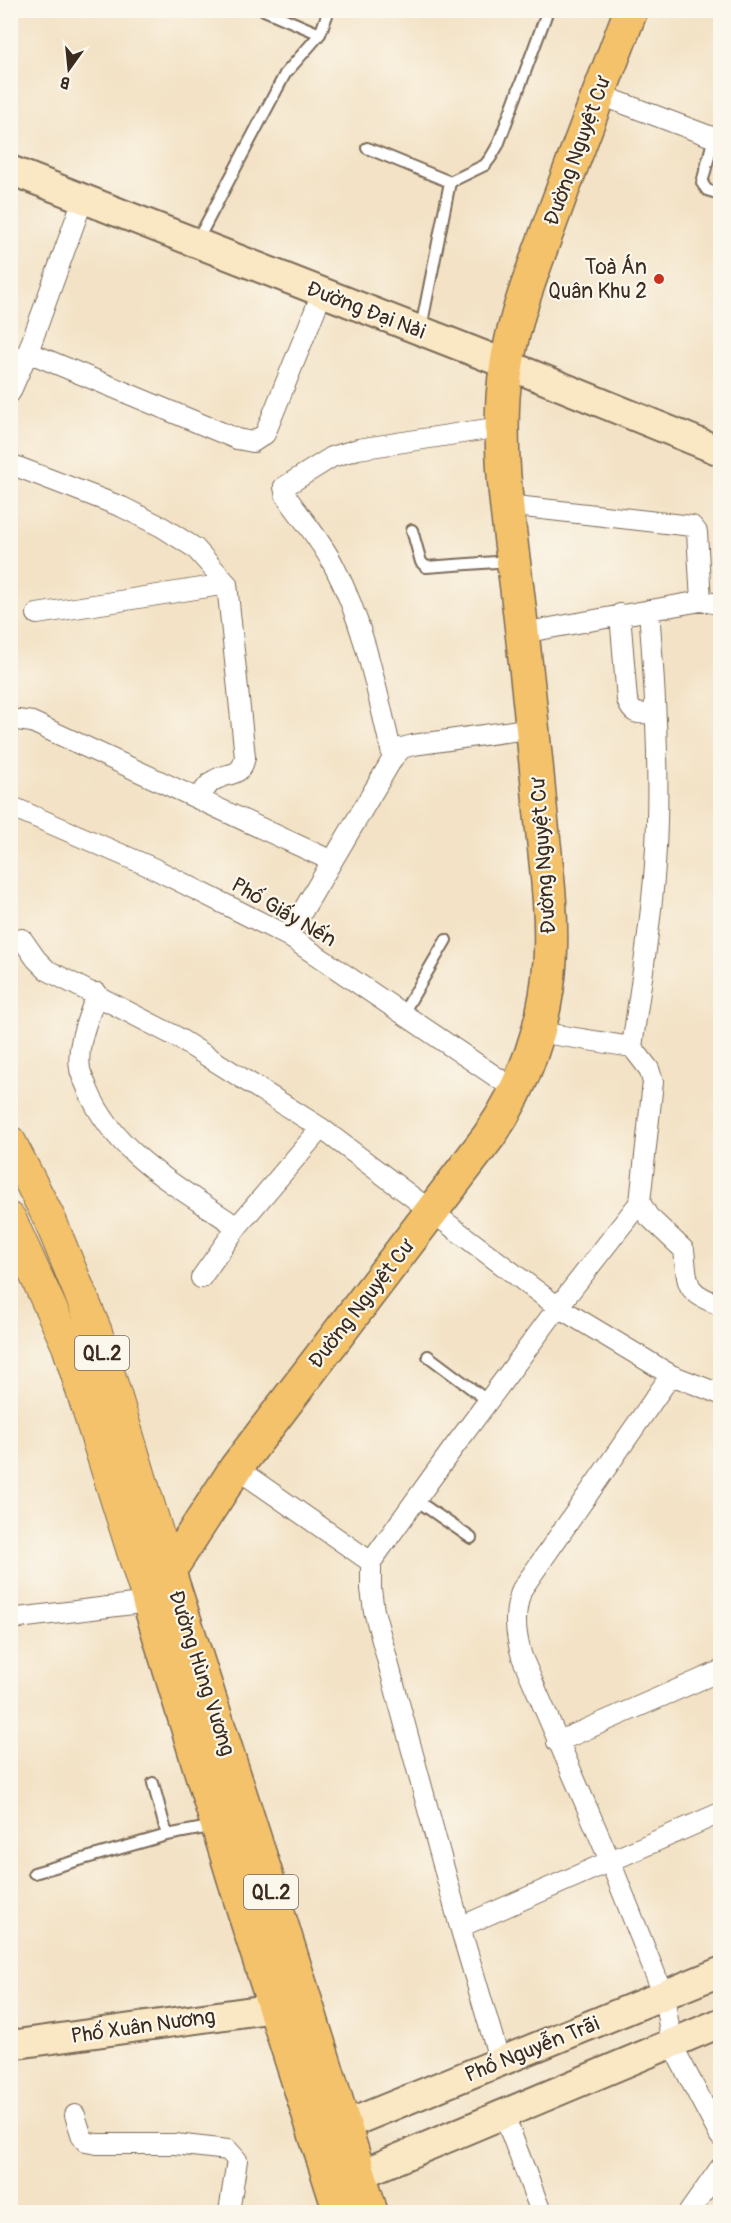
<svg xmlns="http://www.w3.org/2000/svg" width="731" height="2223" font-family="Pangolin,sans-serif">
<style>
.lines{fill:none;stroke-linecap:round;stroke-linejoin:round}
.lane-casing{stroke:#7b6a58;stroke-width:14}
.street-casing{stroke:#7b6a58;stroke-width:22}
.secondary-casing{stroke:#7b6a58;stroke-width:32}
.primary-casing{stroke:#7b6a58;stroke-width:34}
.highway-casing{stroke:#7b6a58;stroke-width:36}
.lane{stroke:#fff;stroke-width:10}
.street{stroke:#fff;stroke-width:20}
.secondary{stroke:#fae7c3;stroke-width:28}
.primary{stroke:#f3c26a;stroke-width:32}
.highway{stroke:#f3c26a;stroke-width:33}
.poi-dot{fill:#c8321e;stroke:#fbf7ec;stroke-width:2}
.labels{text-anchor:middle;stroke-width:4.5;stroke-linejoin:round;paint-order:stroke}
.shield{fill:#fbf7ec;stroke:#75685c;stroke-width:1.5}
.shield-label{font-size:20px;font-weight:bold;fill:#3b2a1e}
.street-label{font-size:21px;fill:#3b2a1e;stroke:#fbf7ec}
.poi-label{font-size:21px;fill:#3b2a1e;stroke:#fbf7ec;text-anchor:end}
</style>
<rect width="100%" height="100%" fill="#fbf7ec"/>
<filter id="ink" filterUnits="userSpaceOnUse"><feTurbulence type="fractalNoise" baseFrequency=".0167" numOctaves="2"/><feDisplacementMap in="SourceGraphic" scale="12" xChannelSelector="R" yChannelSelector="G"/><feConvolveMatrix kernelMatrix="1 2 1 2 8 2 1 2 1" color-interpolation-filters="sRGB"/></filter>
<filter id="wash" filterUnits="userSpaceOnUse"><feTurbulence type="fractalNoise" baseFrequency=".008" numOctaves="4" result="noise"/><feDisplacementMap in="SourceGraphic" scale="24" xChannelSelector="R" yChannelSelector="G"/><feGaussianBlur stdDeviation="1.35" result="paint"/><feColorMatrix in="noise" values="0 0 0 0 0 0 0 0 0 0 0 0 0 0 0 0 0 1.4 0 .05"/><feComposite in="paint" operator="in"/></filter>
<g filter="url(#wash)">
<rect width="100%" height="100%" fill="#f3e2c5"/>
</g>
<g filter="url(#ink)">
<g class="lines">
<!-- lane casing -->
<g class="lane-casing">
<path id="lane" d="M264,10L320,34
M714,137L702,183L707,190L720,194
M367,148L450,182L485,165L491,157L498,145L548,10
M196,243L285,74L320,34L329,10
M421,328L450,182
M412,530L421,562L426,567L510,561
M402,1015L446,940
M428,1356L488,1401
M416,1500L471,1538
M153,1783L167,1835
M34,1873L167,1835L215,1826"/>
</g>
<!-- street casing -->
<g class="street-casing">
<path id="street" d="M598,94L720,140
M28,352L237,439L253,442L265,434L322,293
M10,393L28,352L83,199
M10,464L122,507L162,527L195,548L227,584L245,757C241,779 228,771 213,781C207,785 202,793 198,799
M507,505L692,526L697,532L701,601
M37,614L227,584
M620,614L627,700C633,717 639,713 654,713
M522,633L701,601L720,604
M10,719L32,722L332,861
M393,758C377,694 366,628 335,568C323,543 302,519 286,496L284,487L332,457L358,449L501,427
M10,806L153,868L288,936L517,1091
M288,936L393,758L402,748L413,745L533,728
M22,939L36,959L47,970L175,1036L321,1128L558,1307L671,1375L720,1394
M97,993C89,1017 76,1043 80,1069C81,1076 86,1083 88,1090C116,1156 181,1188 237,1227L321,1128
M632,1047C641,981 653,914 656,847C660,769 655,688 649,610
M640,1202L648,1216L684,1250C688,1284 683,1292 720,1305
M201,1278L237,1227
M671,1375L522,1589C513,1613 515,1633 522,1657L610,1861L664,1996L672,2045L720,2136
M236,1468L371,1562
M10,1619L149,1602
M557,1742L720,1671
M460,1927L720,1813
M500,2062L460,1927L374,1611L371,1589V1562L451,1451L558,1307L640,1202L653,1082L649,1069L632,1047L538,1032
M75,2115L82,2137L86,2142L97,2144H175L228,2150L237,2160L229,2212
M504,2115L541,2212
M689,2212L720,2168"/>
</g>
<!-- secondary casing -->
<g class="secondary-casing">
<path id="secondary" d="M10,170L506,364L720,451
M10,2045L275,2008
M343,2126L720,1972
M359,2175L720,2023"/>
</g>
<!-- primary casing -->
<g class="primary-casing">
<path id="primary" d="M10,1142L50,1220L96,1332L169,1572
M10,1219L68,1346L149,1602"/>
</g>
<!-- highway casing -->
<g class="highway-casing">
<path id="highway" d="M169,1572L263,1865L371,2212
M340,2212L247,1921L149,1602L236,1468L489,1136C525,1085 546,1023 550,961C553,913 546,864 541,816C534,740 526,665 517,589C509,526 499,462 503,397C507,332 532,273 554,213C579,145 605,78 631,10"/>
</g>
<!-- lane -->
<use href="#lane" class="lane"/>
<!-- street -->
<use href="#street" class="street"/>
<!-- secondary -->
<use href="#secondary" class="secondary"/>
<!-- primary -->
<use href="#primary" class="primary"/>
<!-- highway -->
<use href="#highway" class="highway"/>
</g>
</g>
<!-- markers -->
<circle class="poi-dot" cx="659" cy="279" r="6"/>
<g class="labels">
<!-- shield labels -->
<g class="shield">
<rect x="75" y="1336" width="54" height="34" rx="4.5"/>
<rect x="244" y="1875" width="54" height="34" rx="4.5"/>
</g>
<g class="shield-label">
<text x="102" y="1360">QL.2</text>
<text x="271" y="1899">QL.2</text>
</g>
<!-- street labels -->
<g class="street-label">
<text transform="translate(577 151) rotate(-70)" y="7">Đường Nguyệt Cư</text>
<text transform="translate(366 310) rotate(21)" y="7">Đường Đại Nải</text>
<text transform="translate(543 856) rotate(-94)" y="7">Đường Nguyệt Cư</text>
<text transform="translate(284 912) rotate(30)" y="7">Phố Giấy Nến</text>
<text transform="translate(361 1304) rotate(-52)" y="7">Đường Nguyệt Cư</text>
<text transform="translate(202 1673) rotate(72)" y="7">Đường Hùng Vương</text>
<text transform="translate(143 2026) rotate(-8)" y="7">Phố Xuân Nương</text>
<text transform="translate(532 2049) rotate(-22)" y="7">Phố Nguyễn Trãi</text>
</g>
<!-- poi labels -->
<g class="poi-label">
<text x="647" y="274">Toà Án<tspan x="647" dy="24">Quân Khu 2</tspan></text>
</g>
</g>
<!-- margin -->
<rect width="731" height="2223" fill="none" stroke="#fbf7ec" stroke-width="36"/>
<!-- north arrow -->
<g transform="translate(69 69) rotate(195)" stroke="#fbf7ec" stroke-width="4.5" paint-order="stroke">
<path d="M0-4.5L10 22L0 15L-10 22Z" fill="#3b2a1e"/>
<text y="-9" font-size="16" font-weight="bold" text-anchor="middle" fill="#3b2a1e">B</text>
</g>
</svg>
